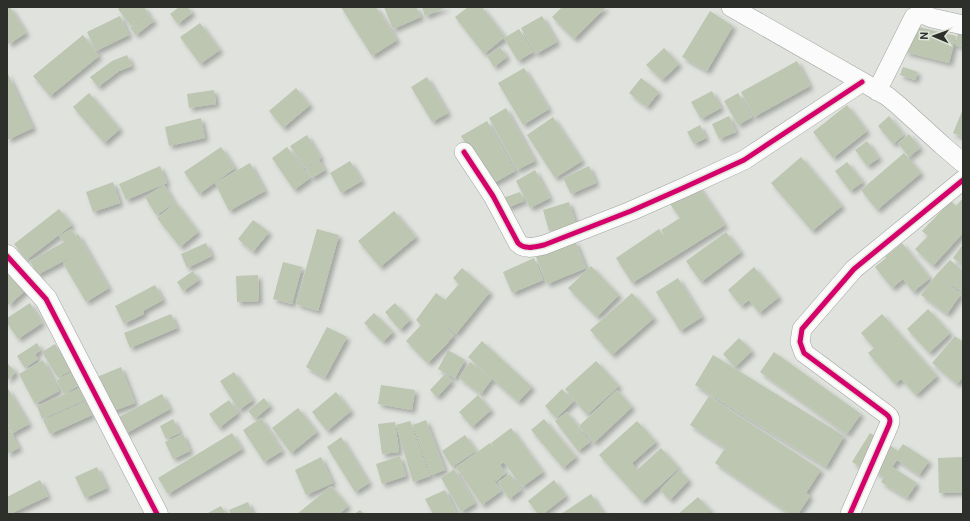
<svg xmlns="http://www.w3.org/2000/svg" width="970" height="521" font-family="Cabin,sans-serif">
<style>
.building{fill:#bcc6b1;filter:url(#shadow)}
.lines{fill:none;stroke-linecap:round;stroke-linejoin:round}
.street-casing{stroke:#a1a39f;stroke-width:20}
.secondary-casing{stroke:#a1a39f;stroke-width:23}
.street{stroke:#fafbfa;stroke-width:19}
.secondary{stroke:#fafbfa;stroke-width:22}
.cycleway-casing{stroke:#e0e6da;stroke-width:8}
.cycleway{stroke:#d6006c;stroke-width:5}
</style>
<defs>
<filter id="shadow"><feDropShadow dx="3.5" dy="3.5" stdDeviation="2" flood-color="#0004"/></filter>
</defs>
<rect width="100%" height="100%" fill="#e0e3dd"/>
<!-- building -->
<path class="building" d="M7,7H10L26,33L9,44L7,41Z
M121,7H144L148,13L131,26L118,9Z
M179,7H188L192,13L178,24L170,14Z
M341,7H376L397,40L372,56Z
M384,7H416L421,17L393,29Z
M422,7H447L425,16Z
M468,7H482L505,37L484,54L455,17Z
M562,7H606L574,39L552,17Z
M710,11L733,26L707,71L682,57Z
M148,14L154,21L136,35L130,28Z
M120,16L129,35L96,51L87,32Z
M542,16L557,42L536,54L521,28Z
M200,23L220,50L200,64L180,37Z
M911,25L956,36L949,63L905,52Z
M519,29L533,52L518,61L504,38Z
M959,29L963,30V47L955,45Z
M83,35L99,56L50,96L33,76Z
M500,47L507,57L494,67L487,56Z
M664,48L679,64L662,80L646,65Z
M127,55L132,66L119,71L98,87L90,77L112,61Z
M797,61L810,86L754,117L741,92Z
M903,67L918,72L915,80L900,75Z
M524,68L549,109L523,125L498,83Z
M7,72L33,128L7,140Z
M427,77L448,113L432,122L411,87Z
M641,78L659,92L647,107L629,93Z
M296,88L310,105L283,128L269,111Z
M214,90L216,104L189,108L187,94Z
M712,91L721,108L701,119L691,102Z
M89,93L120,129L104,143L73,107Z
M738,93L752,117L738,125L724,101Z
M847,105L867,131L833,158L813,132Z
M506,108L535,161L517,170L489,118Z
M963,109V137L953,133Z
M729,116L736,132L719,139L712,124Z
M889,116L904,135L893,144L878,126Z
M553,117L582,161L555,178L527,135Z
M201,118L205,138L169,146L165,127Z
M487,121L515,171L489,186L461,136Z
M700,125L706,138L694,144L687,132Z
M909,134L920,148L909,157L898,143Z
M307,135L321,158L305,168L290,146Z
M867,141L879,158L867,166L855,150Z
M221,147L235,168L199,194L184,172Z
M287,147L310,178L294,190L272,158Z
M904,153L921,173L877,210L861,190Z
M801,157L842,206L812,231L771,183Z
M319,160L325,170L312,178L306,169Z
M350,161L362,181L341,193L330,173Z
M847,162L863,182L850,191L835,171Z
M250,163L265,191L229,211L215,183Z
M160,166L167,183L126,200L119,184Z
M589,166L596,183L571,194L563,178Z
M535,170L550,198L530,208L516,181Z
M113,182L120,203L93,212L86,192Z
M697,184L725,225L632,283L616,258L659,229L670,245L661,230L680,218L670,204Z
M164,185L175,203L156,215L145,197Z
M520,192L524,201L507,208L503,198Z
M963,198V233L933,266L915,249L928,236L922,231L951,201L956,206Z
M569,202L576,224L549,231L543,210Z
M176,203L198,232L180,247L157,218Z
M59,209L72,225L26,260L14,244Z
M394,211L416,237L380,267L358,241Z
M253,220L269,232L253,252L238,239Z
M71,229L76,236L78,234L109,288L86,302L63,263L79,253L37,275L30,261L64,242L59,236Z
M317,229L339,235L318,311L296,304Z
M726,232L741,252L701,282L686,261Z
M575,241L586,268L547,284L536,257Z
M206,243L212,256L187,268L181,254Z
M902,243L930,278L913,292L903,279L892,288L875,267L886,258L885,257Z
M963,244V265L953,258Z
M534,258L543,280L512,293L503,272Z
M950,260L963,271V292L939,277L961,294L947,314L921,295L936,275Z
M283,262L302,267L292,304L273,299Z
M591,266L619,295L597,317L568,288Z
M7,267L26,290L9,305L7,303Z
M754,267L779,297L759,313L749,300L741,306L728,290Z
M462,268L490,292L456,334L439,320L454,335L446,345L428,363L406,341L421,325L416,320L436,293L445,300L459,284L453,278Z
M193,271L199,280L183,291L177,282Z
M258,275L259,301L237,302L236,276Z
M678,278L702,317L680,331L656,292Z
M155,285L163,300L143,311L144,314L124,324L115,306Z
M632,293L654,318L612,355L590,330Z
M30,303L42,323L18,339L7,323V318Z
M395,303L410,320L400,330L385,312Z
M928,309L950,333L929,353L907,329Z
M374,313L393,332L383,342L364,323Z
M171,314L177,328L130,348L124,333Z
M882,314L937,376L916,395L901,379L895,384L868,353L874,348L861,333Z
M327,327L347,337L325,378L306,367Z
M955,336L963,342V377L957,384L932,363Z
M739,338L752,351L735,367L723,354Z
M482,341L532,387L518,402L468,357Z
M37,343L41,350L35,354L38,359L25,368L17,356Z
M55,344L71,370L58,378L42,352Z
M448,350L465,360L455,378L438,369Z
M774,352L861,414L847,434L760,372Z
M713,355L844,436L826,467L695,385Z
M43,360L59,391L35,404L19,374Z
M596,361L619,386L587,415L565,389Z
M470,362L492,379L481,394L459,378Z
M7,363L16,372L7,381Z
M121,367L135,403L111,412L97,377Z
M71,372L78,386L64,394L56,381Z
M234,372L253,400L239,410L220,381Z
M445,374L452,381L437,397L430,390Z
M381,385L415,390L412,410L378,404Z
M7,387L29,424L13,433L9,428L19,448L7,454V427L9,426L7,423Z
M80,388L85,400L42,419L37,406Z
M562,389L574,401L556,418L545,406Z
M617,390L632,407L594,443L579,426Z
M336,392L351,411L327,431L312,412Z
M162,394L170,409L125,434L117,418Z
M478,395L491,410L472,427L459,412Z
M709,396L821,470L806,493L810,496L798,514H790L715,463L725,448L690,425Z
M264,398L270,406L255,419L248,411Z
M229,400L238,413L219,428L209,414Z
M86,401L92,415L50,434L43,420Z
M298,408L317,432L291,453L272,428Z
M567,412L590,442L578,451L555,421Z
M261,418L282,451L264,462L243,430Z
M173,419L180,433L166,439L160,426Z
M544,419L576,457L563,468L531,430Z
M426,420L445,470L431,475L413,425Z
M410,421L430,476L413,482L396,425Z
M637,421L656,442L632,463L637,470L661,448L679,468L642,502L599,455Z
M395,422L399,452L382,454L378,424Z
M511,428L543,472L522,487L504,462L500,465L506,473L496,481L489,473L501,491L482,505L456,467L490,443L494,448L491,443Z
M232,433L242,449L168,494L158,478Z
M870,433L882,440L864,469L852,462Z
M183,434L190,451L173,459L165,442Z
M465,435L476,451L452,467L442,451Z
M341,437L369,483L355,492L327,447Z
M903,444L929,461L919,475L897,460L892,467L917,483L907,498L881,482L884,477L874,471L890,445L898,451Z
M400,456L406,476L382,484L376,464Z
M321,457L333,483L306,495L295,470Z
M963,457V492L939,493L938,458Z
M97,467L107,488L85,498L75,477Z
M454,469L475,503L461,512L441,478Z
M679,470L689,480L670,500L660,490Z
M510,474L521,490L509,499L498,482Z
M40,480L48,496L10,514H7V497Z
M554,480L566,496L543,514H538L528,501Z
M331,486L348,506L339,514H297Z
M445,490L457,514H433L425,499Z
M591,494L604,514H561Z
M698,497L711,511L708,514H678Z
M248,502L253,514H231L229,510Z
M221,506L226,514H206Z
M360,510L364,514H354Z"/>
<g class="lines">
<!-- street casing -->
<g class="street-casing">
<path id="street" d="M731,7L887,96L898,105L942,145L963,163
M877,91L914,17L919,15H925L932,18L963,25
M464,152L493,196L518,243C525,250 534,247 544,245L631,211L683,188L744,160L862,82
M850,514L889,425C891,420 890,417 886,414L804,353L800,342L802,329L854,269L963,180"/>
</g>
<!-- secondary casing -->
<g class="secondary-casing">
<path id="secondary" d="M7,256L46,299L157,514"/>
</g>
<!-- street -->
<use href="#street" class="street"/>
<!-- secondary -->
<use href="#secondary" class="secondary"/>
<!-- cycleway casing -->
<g class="cycleway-casing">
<path id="cycleway" d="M464,152L493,196L518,243C525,250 534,247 544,245L631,211L683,188L744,160L862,82
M7,256L46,299L157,514
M850,514L889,425C891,420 890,417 886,414L804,353L800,342L802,329L854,269L963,180"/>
</g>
<!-- cycleway -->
<use href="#cycleway" class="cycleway"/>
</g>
<!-- border -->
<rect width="970" height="521" fill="none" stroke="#2c2f2a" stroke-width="16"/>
<!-- north arrow -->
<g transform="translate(934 36) rotate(272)" stroke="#e0e6da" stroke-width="3" paint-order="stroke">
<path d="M0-3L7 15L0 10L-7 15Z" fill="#2c2f2a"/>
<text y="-6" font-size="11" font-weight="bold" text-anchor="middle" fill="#2c2f2a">N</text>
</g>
</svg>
